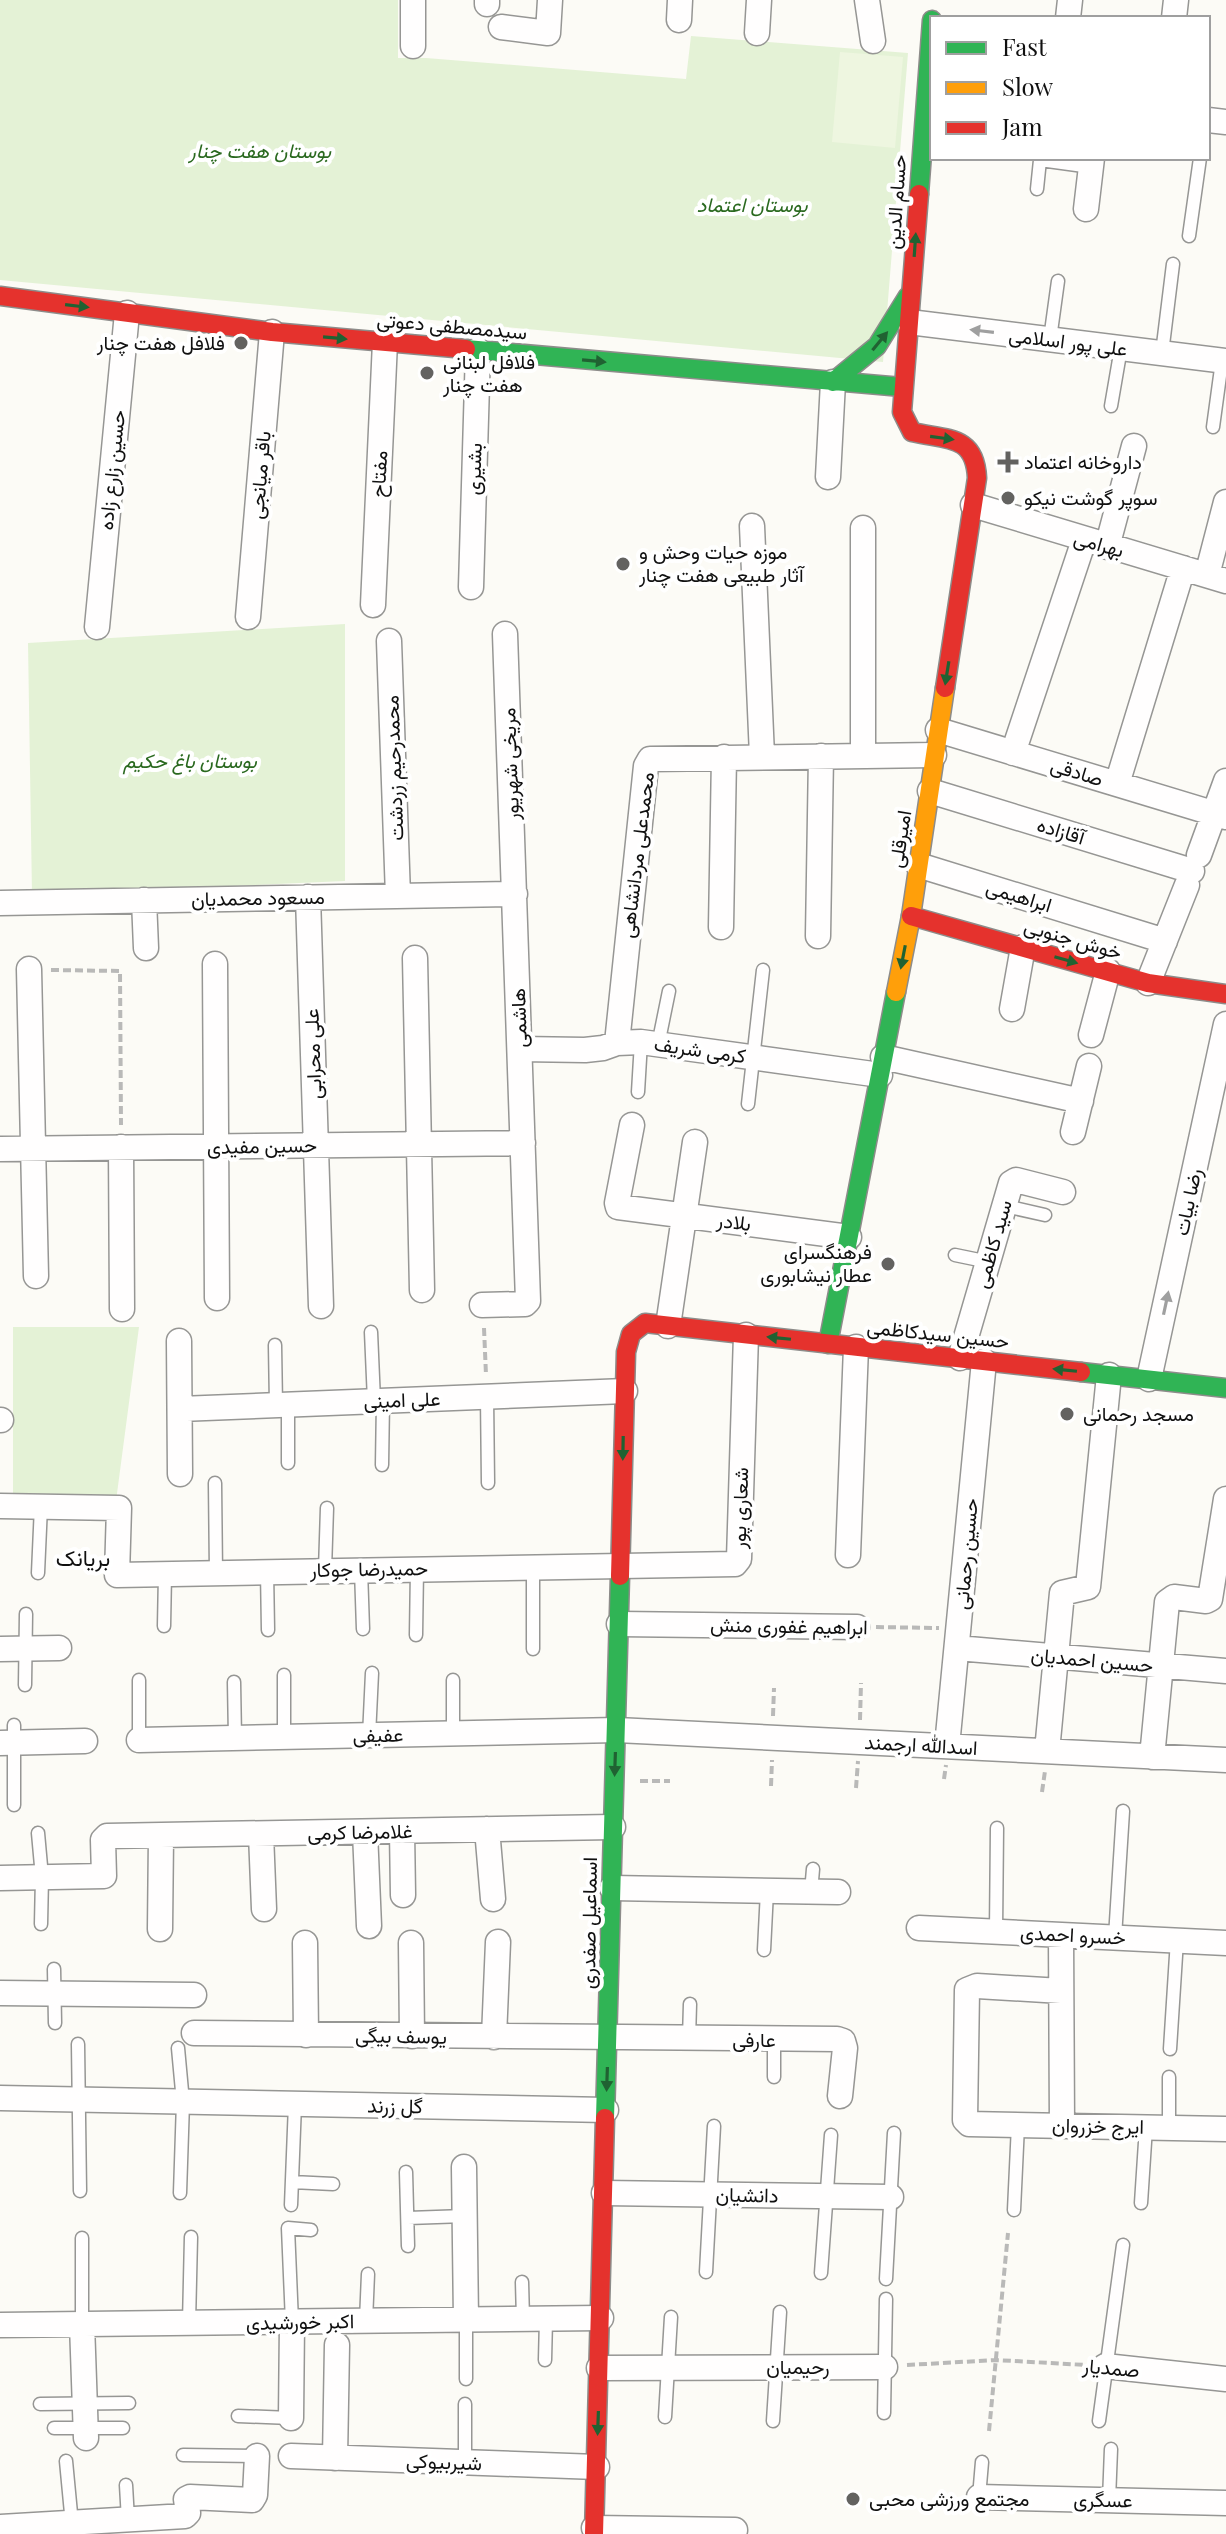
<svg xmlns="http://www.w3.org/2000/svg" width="1226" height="2534" font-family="'Playfair Display',Vazirmatn,serif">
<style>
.green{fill:#e4f2d6}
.pitch{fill:#eef6e0}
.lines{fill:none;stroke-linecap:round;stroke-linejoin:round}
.lane-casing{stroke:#969694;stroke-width:15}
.street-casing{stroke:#969694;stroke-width:27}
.fast-casing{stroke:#8d8c8a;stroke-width:21}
.slow-casing{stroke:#8d8c8a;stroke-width:21}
.jam-casing{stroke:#8d8c8a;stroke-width:21}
.path{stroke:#b9b9b8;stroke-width:4;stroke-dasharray:8 4;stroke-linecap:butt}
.lane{stroke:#fffefe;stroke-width:12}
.street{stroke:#fffefe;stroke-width:24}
.fast{stroke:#30b455;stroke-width:18}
.slow{stroke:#ff9f0a;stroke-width:18}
.jam{stroke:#e5322d;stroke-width:18}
.oneway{fill:#206232}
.oneway2{fill:#9f9f9f}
.poi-dot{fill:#636260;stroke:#fff;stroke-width:3}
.labels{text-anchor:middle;stroke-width:8;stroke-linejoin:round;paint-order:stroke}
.park-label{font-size:20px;font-style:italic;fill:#2a691f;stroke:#fff}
.street-label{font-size:20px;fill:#101010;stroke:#fff}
.poi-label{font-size:20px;fill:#101010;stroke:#fff;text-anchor:start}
.neighbourhood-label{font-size:22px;fill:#101010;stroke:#fff}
</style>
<rect width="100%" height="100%" fill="#fcfbf6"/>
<!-- green -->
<path class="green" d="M0,0H398V58H426L686,79L691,36L908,53L883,362L0,280Z
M345,624V881L32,895L28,643Z
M13,1327H139L116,1501L13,1499Z"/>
<!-- pitch -->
<path class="pitch" d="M840,52L903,57L895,148L832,142Z"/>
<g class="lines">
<!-- lane casing -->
<g class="lane-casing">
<path id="lane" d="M1037,189L1040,160L1091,167
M1189,236L1200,158
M1050,339L1058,281
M1162,353L1173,264
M1111,406L1121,348
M1213,427L1222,361
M658,1045L669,991
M638,1092L641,1042
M748,1104L763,970
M1005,1206L1045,1215
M955,1255L989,1262
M371,1332L374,1401
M275,1345L276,1405
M487,1397L488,1483
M288,1463V1405
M382,1465L383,1401
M215,1483L216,1573
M325,1570L327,1508
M361,1570L363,1629
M267,1571L268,1630
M38,1573L41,1506
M164,1626L165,1574
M416,1635L417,1569
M533,1649V1566
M234,1682L235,1738
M25,1685L26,1614
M14,1725V1805
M453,1734V1680
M369,1736L372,1673
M284,1737V1675
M139,1740V1680
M38,1833L42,1877L41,1924
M811,1892L813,1869
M996,1931L997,1828
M1115,1937L1123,1811
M764,1950L767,1891
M54,1969L55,2023
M689,2039L690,2004
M78,2044L80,2191
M178,2048L183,2102L180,2193
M1170,2049L1177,1940
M774,2077V2040
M1169,2128V2077
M406,2172L408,2246
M292,2182L333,2184
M1141,2203L1146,2127
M291,2205L295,2104
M1014,2210L1018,2125
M408,2218L465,2216
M706,2272L714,2126
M821,2273L831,2135
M886,2279L894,2133
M522,2282L523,2319
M366,2321L368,2274
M292,2322L288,2228L311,2230
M189,2323L191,2237
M82,2324V2238
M545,2360L546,2319
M466,2379V2320
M40,2404L129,2403
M884,2413L886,2299
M238,2416L291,2418
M665,2417L671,2317
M773,2421L780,2312
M1099,2421L1123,2245
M54,2428H123
M183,2455L257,2456
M66,2461L72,2524
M465,2462V2404
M126,2485L128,2520
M979,2497L982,2462
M1109,2500L1111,2449"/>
</g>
<!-- street casing -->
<g class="street-casing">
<path id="street" d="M867,0L873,41
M487,4V0
M1068,18L1070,0
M1174,18L1176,0
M679,20L680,0
M501,27L548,33L550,0
M757,33L759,0
M413,46V0
M1208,120L1226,122
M1086,209L1092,158
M909,322L1226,361
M828,477L833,382
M973,505L1226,581
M752,526L762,756
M863,528V755
M1107,547L1134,446
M1207,575L1226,502
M471,587L478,350
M373,605L385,342
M248,617L272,332
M97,627L127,313
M389,641L398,896
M938,730L1226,817
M1013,753L1084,540
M1117,784L1183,568
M930,791L1192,871
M1199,855L1226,781
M918,865L1165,941
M308,897L321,1306
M144,900L146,948
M0,903L515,894
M721,927L724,757
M818,936L821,756
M415,958L422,1290
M215,964L217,1298
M29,969L36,1276
M1148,983L1187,885
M1012,1009L1023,947
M1091,1035L1108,971
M617,1043L646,766L650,759L934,755
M520,1049L585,1050L603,1048L617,1043L641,1042L880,1075
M883,1057L1081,1101
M632,1125L617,1203L618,1207L849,1237
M1073,1132L1089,1066
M121,1147L122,1309
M0,1149L523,1143
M482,1305L525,1304L528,1301L505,634
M668,1326L695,1142
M179,1341L180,1474
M960,1358L1011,1183L1016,1180L1063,1192
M1149,1379L1226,1024
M180,1409L625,1391
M0,1420H1
M0,1506L119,1508L117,1575L735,1564L739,1559L746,1335
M848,1555L856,1347
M619,1624L857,1627
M957,1648L1226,1671
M0,1649L59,1648
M139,1740L617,1730L1226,1760
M0,1743L85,1741
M947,1746L984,1361
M1047,1751L1062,1593L1088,1587L1109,1375
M1152,1757L1167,1602L1174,1597L1206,1601L1210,1599L1226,1499
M487,1829L493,1899
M402,1831L403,1895
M365,1832L369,1926
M261,1834L264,1909
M0,1878L104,1876L103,1840L107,1836L613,1827
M612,1888L838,1892
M919,1928L1226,1943
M160,1929L161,1836
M1061,1935L1062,2126
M305,1943L306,2035
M411,1943L412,2036
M1061,1991L977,1986L967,1990L965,2120L969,2124L1226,2129
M0,1993L194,1995
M194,2033L837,2039L843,2041L845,2048L840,2096
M494,2037L498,1942
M0,2098L606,2110
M464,2167L466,2320
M604,2193L891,2197
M82,2324L86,2438
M0,2325L601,2318
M1105,2366L1226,2379
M599,2368L885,2367
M291,2418L292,2322
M291,2456L597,2467
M335,2458L337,2345
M979,2497L1226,2503
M0,2527L185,2516L188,2513L186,2499L190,2497L252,2500L255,2495L257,2456
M594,2528L735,2530"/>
</g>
<!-- fast casing -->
<g class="fast-casing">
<path id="fast" d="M919,194L932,20
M466,349L902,387
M833,382L877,346L908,296
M828,1344L896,992
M1081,1372L1226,1388
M605,2118L620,1576"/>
</g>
<!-- slow casing -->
<g class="slow-casing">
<path id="slow" d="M896,992L911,916L945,688"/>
</g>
<!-- jam casing -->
<g class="jam-casing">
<path id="jam" d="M919,194L902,412L912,432C946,440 975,434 977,478L945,688
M0,296L272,332L466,349
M911,916L1148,983L1226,994
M620,1576L626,1352L631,1334L645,1323L1081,1372
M594,2534L605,2118"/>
</g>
<!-- path -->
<path class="path" d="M51,970L120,971L121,1125
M484,1328L486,1375
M876,1627L939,1628
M773,1716L774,1688
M860,1720L861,1683
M944,1779L946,1765
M640,1781H670
M771,1786L772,1760
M856,1788L858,1761
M1042,1792L1045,1771
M907,2365L996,2360L1086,2365
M989,2431L1008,2233"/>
<!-- lane -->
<use href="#lane" class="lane"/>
<!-- street -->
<use href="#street" class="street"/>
<!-- fast -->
<use href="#fast" class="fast"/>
<!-- slow -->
<use href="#slow" class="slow"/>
<!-- jam -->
<use href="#jam" class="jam"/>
</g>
<!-- one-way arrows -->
<defs><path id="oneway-solid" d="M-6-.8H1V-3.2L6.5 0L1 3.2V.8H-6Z" transform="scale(2)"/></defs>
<g class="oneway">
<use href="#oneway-solid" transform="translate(915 245) rotate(-86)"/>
<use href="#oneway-solid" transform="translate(77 306) rotate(7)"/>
<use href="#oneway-solid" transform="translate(335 338) rotate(5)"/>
<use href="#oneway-solid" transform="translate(880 341) rotate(-51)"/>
<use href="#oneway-solid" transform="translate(594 361) rotate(5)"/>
<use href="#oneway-solid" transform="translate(942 438) rotate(8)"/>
<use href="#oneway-solid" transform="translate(947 673) rotate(99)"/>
<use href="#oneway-solid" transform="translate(903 957) rotate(101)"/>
<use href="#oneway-solid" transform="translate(1066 960) rotate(16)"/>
<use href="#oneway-solid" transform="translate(779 1338) rotate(-174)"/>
<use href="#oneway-solid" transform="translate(1065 1370) rotate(-174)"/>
<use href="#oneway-solid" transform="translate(623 1448) rotate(91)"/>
<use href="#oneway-solid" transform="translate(615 1764) rotate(92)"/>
<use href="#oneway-solid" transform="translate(607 2079) rotate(92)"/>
<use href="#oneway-solid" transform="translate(598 2423) rotate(92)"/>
</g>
<g class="oneway2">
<use href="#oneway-solid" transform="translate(982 331) rotate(-173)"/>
<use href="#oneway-solid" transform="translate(1166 1303) rotate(-78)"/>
</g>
<!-- markers -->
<g class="poi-dot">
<circle cx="241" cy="343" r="8"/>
<circle cx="427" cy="373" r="8"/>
<path d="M1004 450h8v8h8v8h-8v8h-8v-8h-8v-8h8z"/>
<circle cx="1008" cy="498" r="8"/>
<circle cx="623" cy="564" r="8"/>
<circle cx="888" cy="1264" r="8"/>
<circle cx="1067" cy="1414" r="8"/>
<circle cx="853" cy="2499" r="8"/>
</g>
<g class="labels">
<!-- park labels -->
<g class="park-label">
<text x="260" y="158">بوستان هفت چنار</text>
<text x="752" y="212">بوستان اعتماد</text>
<text x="190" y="768">بوستان باغ حکیم</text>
</g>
<!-- street labels -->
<g class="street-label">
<text transform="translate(896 202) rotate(-86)" y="7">حسام الدین</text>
<text transform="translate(452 326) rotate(5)" y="7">سیدمصطفی دعوتی</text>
<text transform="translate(1068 342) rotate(7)" y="7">علی پور اسلامی</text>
<text transform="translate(474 469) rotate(-88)" y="7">بشیری</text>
<text transform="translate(112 470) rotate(-84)" y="7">حسین زارع زاده</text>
<text transform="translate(379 474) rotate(-87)" y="7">مفتاح</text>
<text transform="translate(260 475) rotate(-85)" y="7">باقر میانجی</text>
<text transform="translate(1099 544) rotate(16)" y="7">بهرامی</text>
<text transform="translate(510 764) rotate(-92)" y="7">مریخی شهریور</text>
<text transform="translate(394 768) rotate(-92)" y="7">محمدرحیم زردشت</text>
<text transform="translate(1077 772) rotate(17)" y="7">صادقی</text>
<text transform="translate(1061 831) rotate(17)" y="7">آقازاده</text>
<text transform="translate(900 839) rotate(-81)" y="7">امیرقلی</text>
<text transform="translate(637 855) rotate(-83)" y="7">محمدعلی مردانشاهی</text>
<text transform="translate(1019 896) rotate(17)" y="7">ابراهیمی</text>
<text transform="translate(258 898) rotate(-1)" y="7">مسعود محمدیان</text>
<text transform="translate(1073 939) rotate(16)" y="7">خوش جنوبی</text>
<text transform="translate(519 1018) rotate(-92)" y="7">هاشمی</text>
<text transform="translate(700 1050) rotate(8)" y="7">کرمی شریف</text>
<text transform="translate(313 1054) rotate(-92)" y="7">علی محرابی</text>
<text transform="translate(262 1146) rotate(-1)" y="7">حسین مفیدی</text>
<text transform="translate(1188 1202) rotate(-78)" y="7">رضا بیات</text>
<text transform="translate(734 1222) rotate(7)" y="7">بلادر</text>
<text transform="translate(993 1244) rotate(-74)" y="7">سید کاظمی</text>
<text transform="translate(938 1334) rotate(6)" y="7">حسین سیدکاظمی</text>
<text transform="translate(402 1400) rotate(-2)" y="7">علی امینی</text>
<text transform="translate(740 1508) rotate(-88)" y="7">شعاری پور</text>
<text transform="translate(966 1554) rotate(-85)" y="7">حسین رحمانی</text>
<text transform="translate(369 1569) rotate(-1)" y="7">حمیدرضا جوکار</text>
<text transform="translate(789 1626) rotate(1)" y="7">ابراهیم غفوری منش</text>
<text transform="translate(1092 1660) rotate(5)" y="7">حسین احمدیان</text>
<text transform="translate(378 1735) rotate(-1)" y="7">عفیفی</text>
<text transform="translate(921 1745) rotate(3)" y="7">اسدالله ارجمند</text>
<text transform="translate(360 1832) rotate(-1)" y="7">غلامرضا کرمی</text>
<text transform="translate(589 1923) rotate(-89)" y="7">اسماعیل صفدری</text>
<text transform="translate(1073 1935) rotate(3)" y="7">خسرو احمدی</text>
<text transform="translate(401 2036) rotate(1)" y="7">یوسف بیگی</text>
<text x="754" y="2047">عارفی</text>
<text transform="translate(395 2106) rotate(1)" y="7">گل زرند</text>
<text transform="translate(1098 2126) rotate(1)" y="7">ایرج خزروان</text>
<text transform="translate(747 2195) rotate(1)" y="7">دانشیان</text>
<text transform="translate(300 2322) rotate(-1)" y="7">اکبر خورشیدی</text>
<text x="798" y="2374">رحیمیان</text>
<text transform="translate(1111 2368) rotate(5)" y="7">صمدیار</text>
<text transform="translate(444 2462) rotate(2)" y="7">شیربیوکی</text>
<text transform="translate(1103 2500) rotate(1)" y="7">عسگری</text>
</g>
<!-- poi labels -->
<g class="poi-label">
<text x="225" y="350" text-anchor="end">فلافل هفت چنار</text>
<text x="443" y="369">فلافل لبنانی<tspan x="443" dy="23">هفت چنار</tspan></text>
<text x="1024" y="469">داروخانه اعتماد</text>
<text x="1024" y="505">سوپر گوشت نیکو</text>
<text x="639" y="559">موزه حیات وحش و<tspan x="639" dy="23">آثار طبیعی هفت چنار</tspan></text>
<text x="872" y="1259" text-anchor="end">فرهنگسرای<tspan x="872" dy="23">عطار نیشابوری</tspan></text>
<text x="1083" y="1421">مسجد رحمانی</text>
<text x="869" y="2506">مجتمع ورزشی محبی</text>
</g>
<!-- neighbourhood labels -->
<g class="neighbourhood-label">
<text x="83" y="1566">بریانک</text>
</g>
</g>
<!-- legend -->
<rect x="930" y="16" width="280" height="144" fill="#ffffff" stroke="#9f9f9f" stroke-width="2"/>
<rect x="946" y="42" width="40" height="12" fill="#30b455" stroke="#9f9f9f" stroke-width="2"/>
<text x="1002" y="56" font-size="24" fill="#101010">Fast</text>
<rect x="946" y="82" width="40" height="12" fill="#ff9f0a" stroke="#9f9f9f" stroke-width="2"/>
<text x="1002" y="96" font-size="24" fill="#101010">Slow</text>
<rect x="946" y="122" width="40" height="12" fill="#e5322d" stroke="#9f9f9f" stroke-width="2"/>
<text x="1002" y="136" font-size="24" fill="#101010">Jam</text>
</svg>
